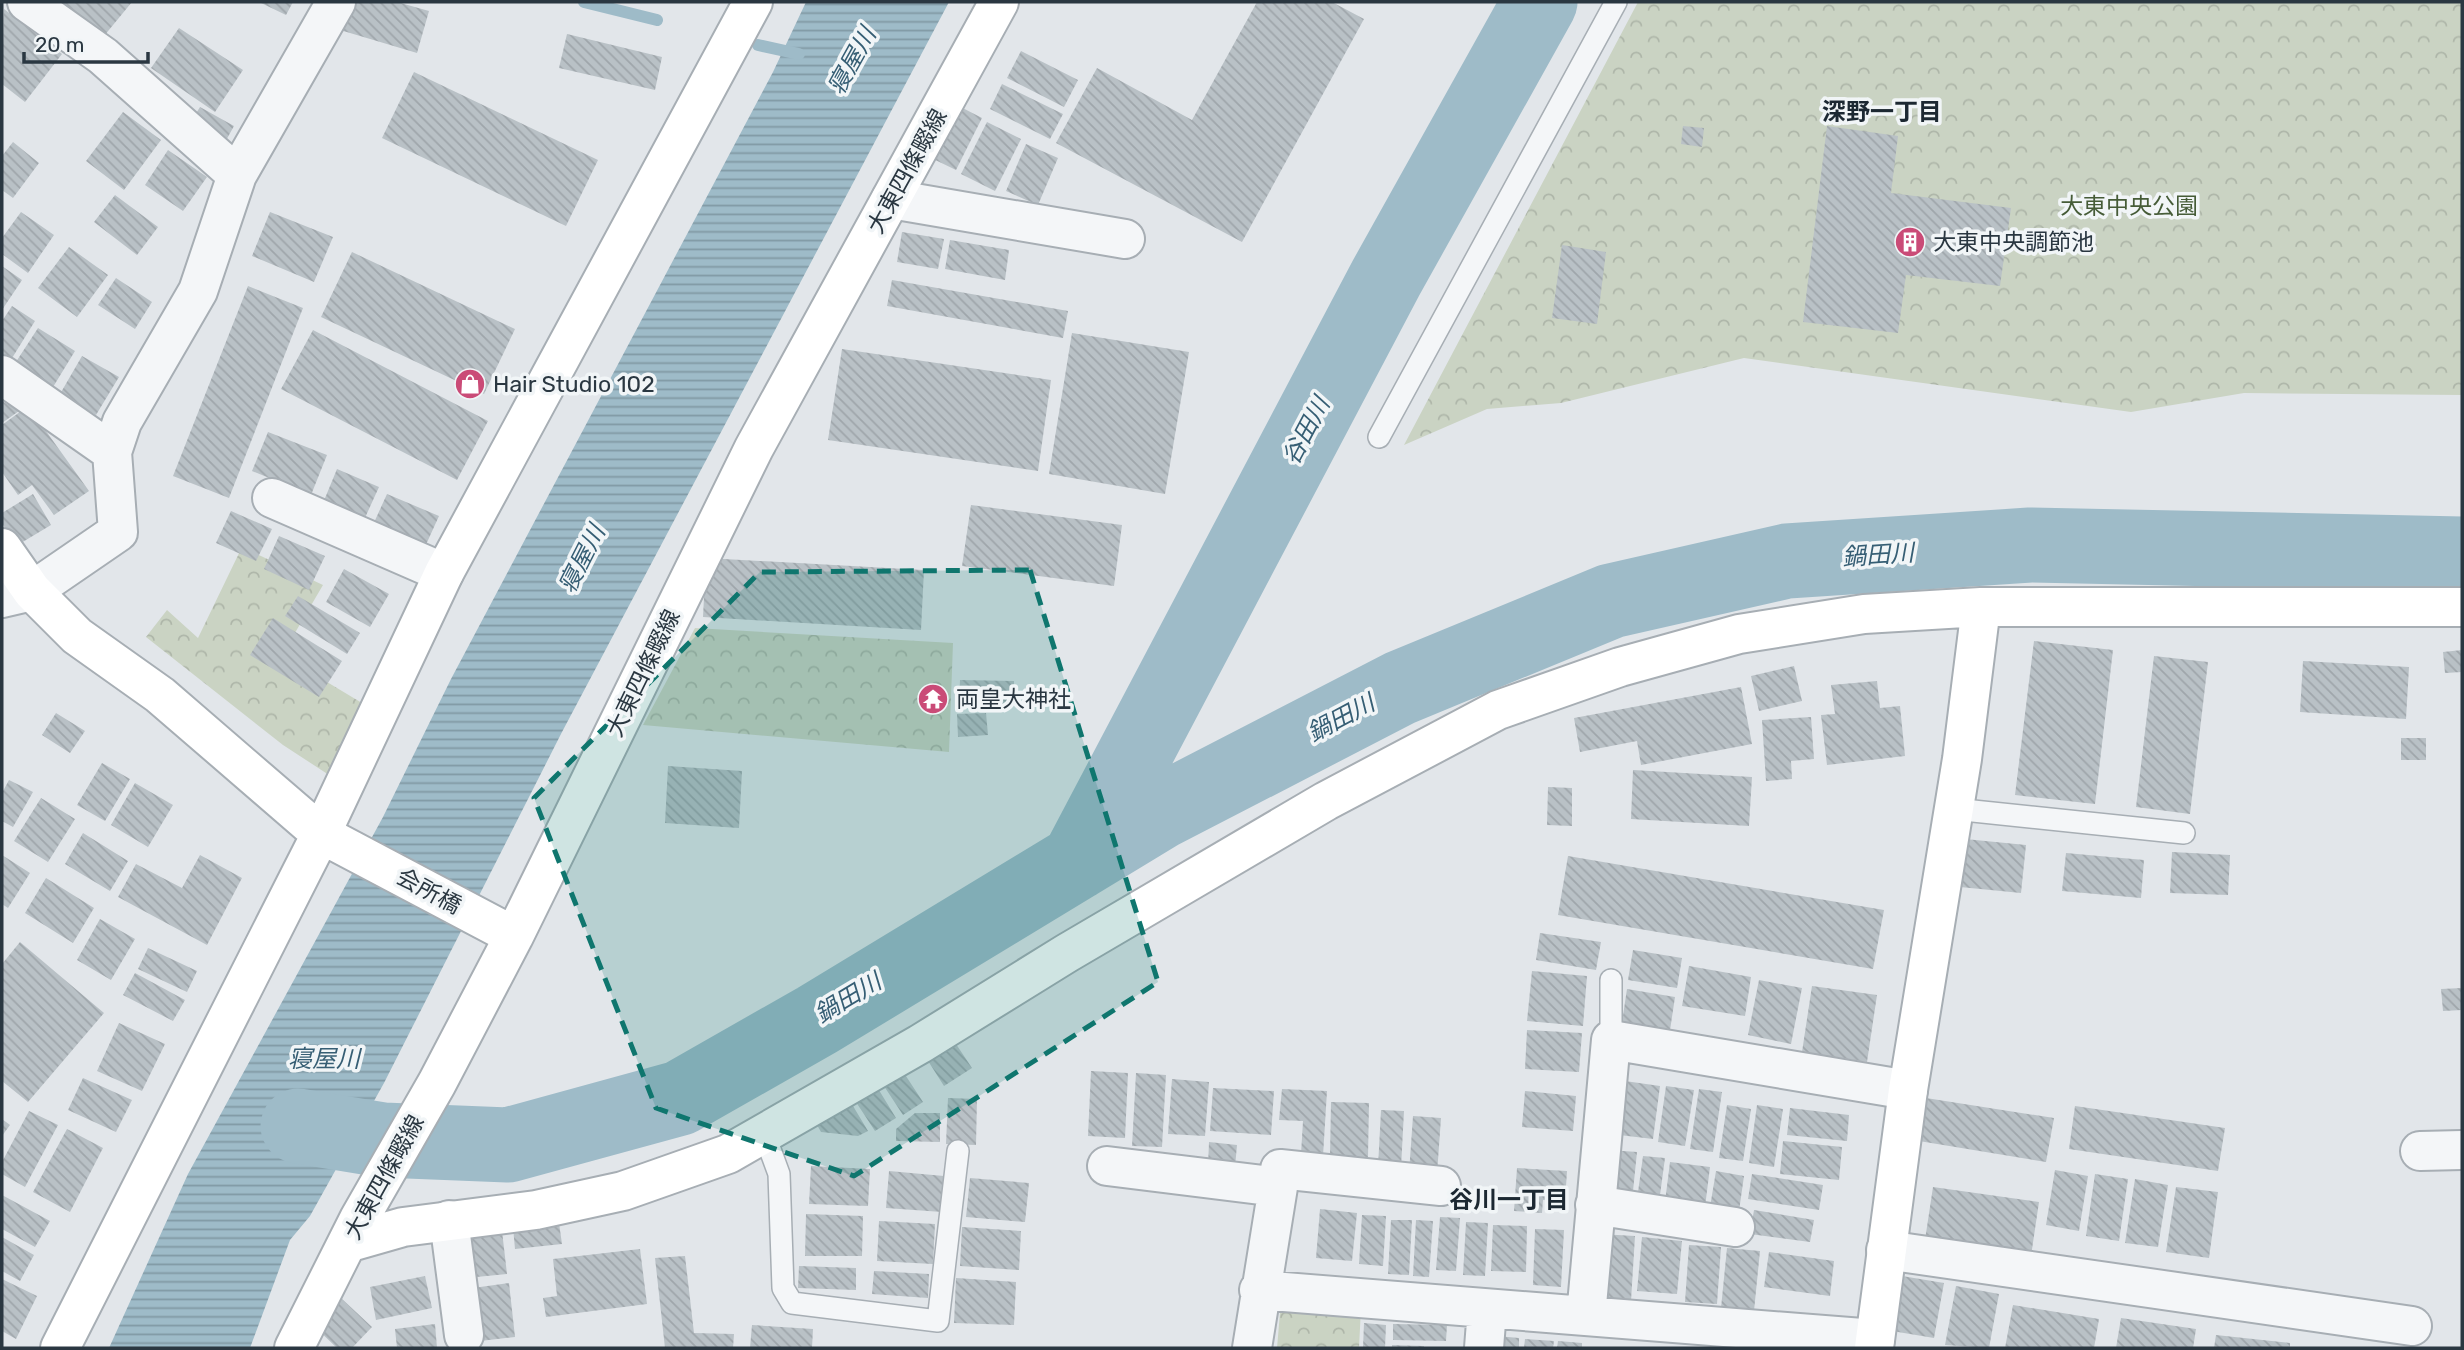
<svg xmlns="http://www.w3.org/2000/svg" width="2464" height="1350" font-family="Rubik,'Noto Sans JP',sans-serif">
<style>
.forest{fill:url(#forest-crowns)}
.water{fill:url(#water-rules)}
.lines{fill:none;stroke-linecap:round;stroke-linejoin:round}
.stream{stroke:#9ebbc8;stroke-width:12}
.river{stroke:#9ebbc8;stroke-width:75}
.building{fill:url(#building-back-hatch)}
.lane-casing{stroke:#a7aeb4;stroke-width:24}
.street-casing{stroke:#a7aeb4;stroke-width:42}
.secondary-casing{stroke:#a7aeb4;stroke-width:42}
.lane{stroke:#f4f6f8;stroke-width:21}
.street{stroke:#f4f6f8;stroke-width:38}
.secondary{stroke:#fff;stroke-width:38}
.marked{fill:#0f766e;fill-opacity:0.2;stroke:#0f766e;stroke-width:5;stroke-dasharray:14 9;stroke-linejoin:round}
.labels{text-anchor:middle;stroke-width:7;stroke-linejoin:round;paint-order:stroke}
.street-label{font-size:23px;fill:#2a3741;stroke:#f1f5f7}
.park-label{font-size:23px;fill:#465c38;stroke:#f1f5f7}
.poi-label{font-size:23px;fill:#2a3741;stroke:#f1f5f7;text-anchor:start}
.water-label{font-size:24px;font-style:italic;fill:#365e74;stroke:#f1f5f7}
.neighbourhood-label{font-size:24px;font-weight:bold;fill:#1c2832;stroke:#f1f5f7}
</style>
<defs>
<pattern id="forest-crowns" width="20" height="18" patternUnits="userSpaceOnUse" patternTransform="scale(1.75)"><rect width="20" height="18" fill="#cad3c3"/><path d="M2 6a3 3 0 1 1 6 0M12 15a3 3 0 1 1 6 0" fill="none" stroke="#aeb6a9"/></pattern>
<pattern id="water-rules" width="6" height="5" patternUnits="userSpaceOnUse" patternTransform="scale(1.75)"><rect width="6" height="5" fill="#9ebbc8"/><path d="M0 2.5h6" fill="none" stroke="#8199a4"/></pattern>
<pattern id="building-back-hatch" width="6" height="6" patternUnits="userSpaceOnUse" patternTransform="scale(1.75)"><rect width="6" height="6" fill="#b9c1c6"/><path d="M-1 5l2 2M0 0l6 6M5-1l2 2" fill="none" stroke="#9fa6ab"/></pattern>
</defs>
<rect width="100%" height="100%" fill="#e2e6ea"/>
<!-- forest -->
<path class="forest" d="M1638,2H2462V395L2244,393L2131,412L1744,358L1561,403L1487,409L1404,445Z
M242,547L323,585L282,655L362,703L329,775L283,745L146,637L167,610L198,638Z
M695,628L953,643L949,752L643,725Z
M1281,1301L1361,1308L1359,1348H1277Z"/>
<!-- water -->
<path class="water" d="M806,2H949L562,732L384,1083L310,1216L290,1240L250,1348H109L188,1174L383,817L451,679L773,72Z"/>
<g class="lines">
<!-- stream -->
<path class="stream" d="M584,2L657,20
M758,45L799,54"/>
<!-- river -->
<path class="river" d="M1078,862L1386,278L1540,2
M298,1126L383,1140L508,1145L680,1098L817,1020L1160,812L1400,688L1611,601L1787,561L2030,545L2462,554"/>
</g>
<!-- building -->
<path class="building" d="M63,2H132L104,36Z
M259,2H293L286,15Z
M349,2H397L429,11L417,53L340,30Z
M1257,2H1332L1364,19L1242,242L1056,143L1097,68L1192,120Z
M4,9L62,54L25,102L2,84Z
M179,28L243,70L215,112L151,68Z
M567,34L662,57L655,90L559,68Z
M1021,51L1078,80L1064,107L1007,78Z
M414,72L598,160L566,226L382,138Z
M1002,84L1063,114L1050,139L990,109Z
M953,103L982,118L956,170L927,156Z
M200,107L234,126L224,144L189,125Z
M123,112L161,140L124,190L86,161Z
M987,122L1021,139L995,191L961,174Z
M1683,126L1704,128L1702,147L1681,144Z
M1827,126L1898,136L1891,193L2011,208L2000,286L1906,275L1898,333L1803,322Z
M13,142L39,163L13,198L2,190V156Z
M1026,144L1058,158L1038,205L1006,191Z
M168,150L207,177L183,211L145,185Z
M115,195L158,227L137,255L94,222Z
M21,212L54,235L28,273L2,254V238Z
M270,212L333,237L314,282L252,256Z
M902,232L944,239L938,269L897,262Z
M950,240L1009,250L1005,280L945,269Z
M1562,245L1606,252L1597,324L1552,318Z
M69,247L108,275L77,317L38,288Z
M352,252L515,329L484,394L321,317Z
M2,266L22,280L2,310Z
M116,278L152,302L135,329L98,305Z
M892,280L1068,311L1063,338L887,306Z
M248,286L303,308L229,498L173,476Z
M12,306L35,321L9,363L2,358V321Z
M38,328L75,351L50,392L12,368Z
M313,330L488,421L457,480L281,389Z
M1072,333L1189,352L1165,494L1049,474Z
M842,349L1051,380L1038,471L828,440Z
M82,356L119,377L96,415L60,394Z
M2,401L19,411L2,423Z
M28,406L89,491L54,515L32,485L18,495L2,472V425Z
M268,432L327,455L311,495L252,471Z
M337,469L379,487L364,520L323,503Z
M33,494L51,525L16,546L2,523V513Z
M387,494L439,516L424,549L372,527Z
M971,505L1122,525L1114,586L962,566Z
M231,511L272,529L256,561L216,543Z
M279,536L325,556L309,590L264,569Z
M706,558L924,570L921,630L703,617Z
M344,569L389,594L370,627L326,602Z
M298,596L360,633L347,654L285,616Z
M273,618L342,661L319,697L250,655Z
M2034,641L2113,650L2095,804L2015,795Z
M2462,650V672L2445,673L2443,652Z
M2154,656L2208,662L2190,814L2136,807Z
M2303,661L2409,667L2406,719L2300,712Z
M1794,666L1802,701L1759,711L1751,676Z
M960,680L1014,681V705H959Z
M1877,681L1880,708L1900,706L1905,756L1827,765L1821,715L1835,714L1831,685Z
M1741,687L1752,744L1641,765L1637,741L1580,752L1574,718Z
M56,713L85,731L70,753L42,735Z
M986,713L988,735L958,737L957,714Z
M1811,717L1814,759L1791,761L1792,779L1766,781L1762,720Z
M2401,738H2426V760H2401Z
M102,763L130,779L105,821L77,805Z
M668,766L742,771L739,828L665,823Z
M1633,770L1752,777L1749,826L1631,819Z
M9,780L33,792L13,827L2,821V793Z
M135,783L173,805L148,847L111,825Z
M1548,787L1572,788V826L1547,825Z
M41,798L75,819L48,862L14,841Z
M83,833L128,861L110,891L65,864Z
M1965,839L2026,845L2021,893L1960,887Z
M2172,852L2230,855L2228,895L2170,893Z
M2066,853L2144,860L2141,898L2062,891Z
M2,855L30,873L8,908L2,904Z
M200,855L242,878L207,945L118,897L136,864L182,888Z
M1568,856L1884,910L1873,969L1558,915Z
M46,878L94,908L73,943L25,913Z
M100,919L135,939L111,980L77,960Z
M1540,933L1601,942L1596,970L1536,960Z
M20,942L104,1013L28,1102L2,1081V964Z
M148,948L197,971L187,992L138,969Z
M1633,950L1682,958L1677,988L1628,980Z
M1689,966L1751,977L1745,1016L1682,1006Z
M1532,971L1587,976L1583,1026L1527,1021Z
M135,973L185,1000L173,1021L123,995Z
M1759,980L1802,988L1791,1044L1748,1035Z
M1812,986L1877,995L1867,1062L1802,1052Z
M2462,988V1010L2443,1011L2441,989Z
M1627,989L1675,997L1669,1037L1621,1029Z
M119,1023L165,1044L142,1091L97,1071Z
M1527,1030L1582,1033L1579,1072L1525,1069Z
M950,1035L972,1068L944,1086L923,1053Z
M900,1067L923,1102L903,1115L880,1080Z
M1091,1071L1128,1073L1125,1138L1088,1136Z
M1136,1073L1166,1075L1162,1147L1132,1146Z
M83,1078L132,1100L116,1132L68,1110Z
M1172,1079L1209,1082L1205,1136L1168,1134Z
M1618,1080L1660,1086L1653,1139L1611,1134Z
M874,1082L896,1118L875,1131L852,1096Z
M1666,1086L1694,1090L1685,1146L1658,1142Z
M1213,1088L1274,1091L1271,1135L1210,1131Z
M1282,1089L1327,1091L1323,1156L1301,1154L1303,1121L1279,1120Z
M1699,1089L1722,1092L1713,1152L1690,1149Z
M1525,1091L1576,1096L1573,1131L1522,1127Z
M847,1096L868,1131L858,1136L821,1132L812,1116Z
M948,1098L977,1099L976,1145L946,1144Z
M1926,1098L2054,1118L2046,1162L1919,1141Z
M1331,1102L1369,1103L1368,1157L1330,1156Z
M1727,1105L1751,1109L1743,1161L1719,1158Z
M1757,1105L1783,1109L1774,1167L1749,1163Z
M2075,1106L2225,1128L2218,1171L2069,1149Z
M1790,1108L1849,1115L1847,1141L1787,1135Z
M1381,1110L1404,1111L1401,1168L1378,1167Z
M29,1111L58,1125L25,1187L2,1174V1162Z
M915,1113H940V1142L896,1141V1129Z
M1413,1116L1441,1118L1437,1174L1409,1173Z
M2,1119L10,1125L2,1136Z
M67,1129L103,1148L70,1212L33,1192Z
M1783,1141L1842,1147L1839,1180L1780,1174Z
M1209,1142L1237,1145L1235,1167L1208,1166Z
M1609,1150L1637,1152L1633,1191L1605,1189Z
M1643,1156L1665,1158L1660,1195L1638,1192Z
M1670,1162L1710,1167L1705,1207L1665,1202Z
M811,1166L870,1169L868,1206L809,1204Z
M1517,1168L1567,1171L1565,1202L1543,1200L1542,1213L1514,1211Z
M2055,1170L2088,1176L2079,1231L2046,1225Z
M889,1171L944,1176L942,1212L886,1208Z
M1716,1171L1744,1176L1738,1218L1709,1213Z
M1752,1174L1823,1185L1819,1210L1748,1199Z
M2095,1174L2128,1179L2119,1241L2086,1236Z
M970,1178L1029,1183L1025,1222L966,1217Z
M2135,1179L2168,1185L2158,1247L2125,1243Z
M1933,1187L2039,1202L2031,1256L1925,1240Z
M2176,1187L2218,1192L2209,1258L2166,1252Z
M2,1195L50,1221L35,1247L2,1229Z
M1320,1209L1357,1213L1352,1261L1316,1258Z
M1754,1210L1814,1220L1810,1242L1750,1234Z
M806,1214L863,1216L862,1256H805Z
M1362,1215L1386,1216L1383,1266L1359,1264Z
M1440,1217L1460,1218L1456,1271L1436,1270Z
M1391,1220H1412L1409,1275L1388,1274Z
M1416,1220L1433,1221L1429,1277L1413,1276Z
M879,1221L935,1224L933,1264L877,1261Z
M1466,1222L1488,1223L1485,1276L1463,1275Z
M559,1223L562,1244L515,1249L513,1227Z
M1493,1225L1527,1226L1526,1272L1491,1271Z
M962,1227L1021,1231L1019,1270L960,1266Z
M1535,1229L1564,1230L1561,1287L1533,1285Z
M502,1231L507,1274L466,1278L461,1236Z
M1600,1234L1635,1236L1631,1301L1596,1299Z
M2,1237L34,1255L20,1281L2,1271Z
M1642,1237L1682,1241L1677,1294L1637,1291Z
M1689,1245L1721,1247L1717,1304L1685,1302Z
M1727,1248L1760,1251L1754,1311L1721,1308Z
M640,1249L647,1304L546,1317L543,1298L557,1296L553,1259Z
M1769,1252L1834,1261L1830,1296L1764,1287Z
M685,1256L694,1333L734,1334L733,1348H665L655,1258Z
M799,1266L856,1268V1290L798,1288Z
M874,1271L929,1274L928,1298L872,1294Z
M1896,1275L1944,1283L1934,1338L1886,1330Z
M425,1276L432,1308L376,1320L370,1287Z
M956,1278L1016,1282L1014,1325L954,1323Z
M2,1279L37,1296L16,1339L2,1331Z
M509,1283L515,1337L480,1341L473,1288Z
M1956,1286L1999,1294L1989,1348L1945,1345Z
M341,1298L372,1327L352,1348H337L314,1326Z
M2013,1305L2099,1319L2094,1348H2005Z
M2121,1318L2196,1329L2193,1348H2116Z
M1364,1323L1386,1325L1385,1348H1363Z
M435,1324L437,1348H397L395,1329Z
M1393,1324L1447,1325L1446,1341L1393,1340Z
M752,1325L813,1329L812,1348H750Z
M2216,1335L2290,1343V1348H2214Z
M1497,1336L1519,1338V1348H1496Z
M1525,1339L1554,1341L1553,1348H1524Z
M1558,1341L1582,1343V1348H1557Z
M1392,1345L1424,1346V1348H1392Z"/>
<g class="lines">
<!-- lane casing -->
<g class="lane-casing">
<path id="lane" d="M1379,437L1616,2
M1954,809L2184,833
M1611,980V1040
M764,1133L779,1174L783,1288L792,1303L938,1321L958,1151"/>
</g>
<!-- street casing -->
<g class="street-casing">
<path id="street" d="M27,2L103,56L237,175
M891,199L1125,239
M2,375L112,452
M272,498L444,573
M2,598L32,591L118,532L112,452L122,422L198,291L237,175L336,2
M2420,1151L2462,1150
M1107,1166L1278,1187L1280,1169L1441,1186
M1595,1205L1735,1227
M449,1220L464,1335
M1886,1250L2412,1326
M1259,1290L1875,1339
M1586,1316L1611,1040L1908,1090
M1252,1348L1278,1187
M1484,1348L1487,1309"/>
</g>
<!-- secondary casing -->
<g class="secondary-casing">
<path id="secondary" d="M2,548L32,591L77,636L160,695L321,834L514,936
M347,1243L403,1227L536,1210L623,1191L728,1154L920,1044L1067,953L1326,801L1498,710L1620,667L1739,634L1864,614L1981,607H2462
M60,1348L321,834L444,573L753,2
M294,1348L359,1219L437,1083L514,936L754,448L999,2
M1874,1348L1908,1090L1962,759L1981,607"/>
</g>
<!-- lane -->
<use href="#lane" class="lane"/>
<!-- street -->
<use href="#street" class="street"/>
<!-- secondary -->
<use href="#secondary" class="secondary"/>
</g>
<!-- marked area -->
<path class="marked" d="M1030,570L1158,982L854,1176L656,1108L534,798L760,572Z"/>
<!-- icons -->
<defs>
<g id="building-disc" transform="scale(1.575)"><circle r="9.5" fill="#ca4b77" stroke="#f1f5f7"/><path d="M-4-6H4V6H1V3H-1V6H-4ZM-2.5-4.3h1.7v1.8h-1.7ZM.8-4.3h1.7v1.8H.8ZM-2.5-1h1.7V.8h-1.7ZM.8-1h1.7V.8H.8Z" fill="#fff"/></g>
<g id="shop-disc" transform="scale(1.575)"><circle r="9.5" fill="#ca4b77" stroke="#f1f5f7"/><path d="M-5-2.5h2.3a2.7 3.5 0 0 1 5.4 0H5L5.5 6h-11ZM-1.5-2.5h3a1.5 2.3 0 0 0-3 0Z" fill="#fff"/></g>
<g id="temple-disc" transform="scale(1.575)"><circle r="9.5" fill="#ca4b77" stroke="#f1f5f7"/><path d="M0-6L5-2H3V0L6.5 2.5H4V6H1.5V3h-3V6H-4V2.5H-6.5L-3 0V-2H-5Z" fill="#fff"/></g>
</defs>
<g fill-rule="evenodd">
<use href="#building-disc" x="1910" y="242"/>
<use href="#shop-disc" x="470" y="384"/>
<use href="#temple-disc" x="933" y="699"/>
</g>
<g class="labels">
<!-- street labels -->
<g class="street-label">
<text transform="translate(907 171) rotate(-61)" y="8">大東四條畷線</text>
<text transform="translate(643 673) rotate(-64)" y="8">大東四條畷線</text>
<text transform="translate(429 891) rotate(28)" y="8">会所橋</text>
<text transform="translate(384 1177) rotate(-61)" y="8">大東四條畷線</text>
</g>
<!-- park labels -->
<g class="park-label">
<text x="2129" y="214">大東中央公園</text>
</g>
<!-- poi labels -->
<g class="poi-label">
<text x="1933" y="250">大東中央調節池</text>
<text x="493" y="392">Hair Studio 102</text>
<text x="956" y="707">両皇大神社</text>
</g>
<!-- water labels -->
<g class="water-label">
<text transform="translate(852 61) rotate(-61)" y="8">寝屋川</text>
<text transform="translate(1306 431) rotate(-62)" y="8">谷田川</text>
<text transform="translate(1878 555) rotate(-4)" y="8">鍋田川</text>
<text transform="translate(582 559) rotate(-63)" y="8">寝屋川</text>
<text transform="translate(1341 718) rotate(-28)" y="8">鍋田川</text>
<text transform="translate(848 998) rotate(-31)" y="8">鍋田川</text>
<text x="324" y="1067">寝屋川</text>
</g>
<!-- neighbourhood labels -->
<g class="neighbourhood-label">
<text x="1882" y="120">深野一丁目</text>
<text x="1509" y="1208">谷川一丁目</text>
</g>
</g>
<!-- border -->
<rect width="2464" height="1350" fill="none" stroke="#2a3741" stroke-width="7"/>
<!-- scale -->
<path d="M24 52v10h124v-10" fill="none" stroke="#2a3741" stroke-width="3.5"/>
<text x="35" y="52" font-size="21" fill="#2a3741" stroke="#f1f5f7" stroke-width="5" paint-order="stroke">20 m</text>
</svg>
